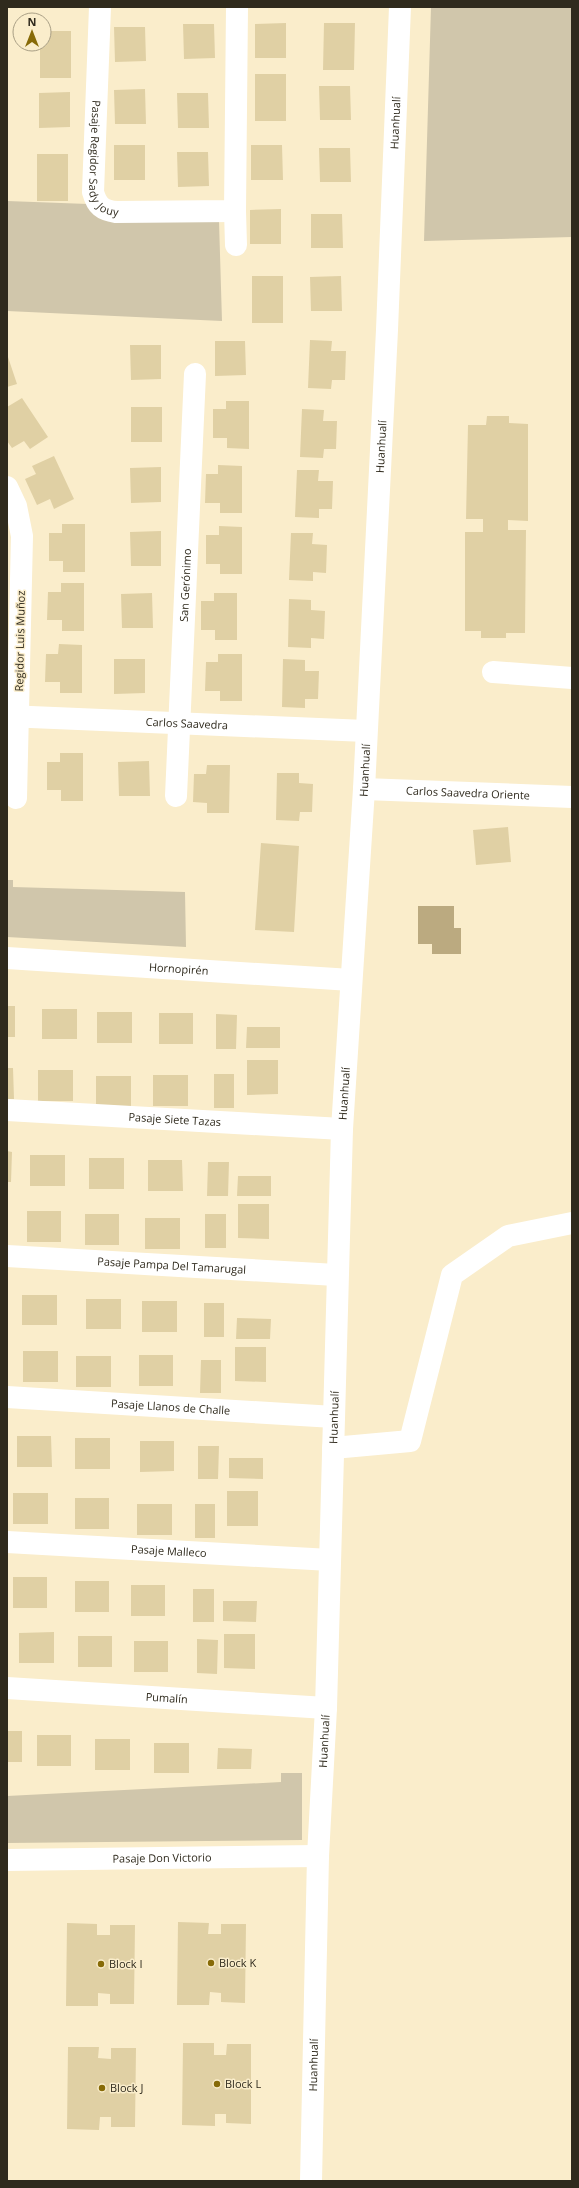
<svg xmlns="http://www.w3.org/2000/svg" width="579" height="2188" font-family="'Open Sans',sans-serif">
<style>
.green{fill:#d0c6ab}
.water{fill:#bbaa80}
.building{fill:#e0d0a4}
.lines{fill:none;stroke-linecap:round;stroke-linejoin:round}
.minor{stroke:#fff;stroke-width:22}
.poi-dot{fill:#876a07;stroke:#faedcb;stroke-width:1.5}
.labels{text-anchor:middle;stroke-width:3;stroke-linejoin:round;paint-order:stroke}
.street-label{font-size:11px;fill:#2f2a1d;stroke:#faedcb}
.poi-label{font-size:11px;fill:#2f2a1d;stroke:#faedcb;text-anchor:start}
</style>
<rect width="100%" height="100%" fill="#faedcb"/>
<!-- green -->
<path class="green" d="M431,7H572V237L424,241Z
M7,201L88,204L219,221L222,321L7,311Z
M7,880H13V887L185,892L186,947L7,937Z
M281,1773H302V1840L7,1843V1796L281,1782Z"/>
<!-- water -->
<path class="water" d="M418,906H454V928H461V954H432V944H418Z"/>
<!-- building -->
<path class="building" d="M286,23V58H255V24Z
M324,23H355L354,70H323Z
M183,24H214L215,58L184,59Z
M114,27H145L146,61L115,62Z
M44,31H71V78H40V44H44Z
M255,74H286V121H255Z
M319,86H350L351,120H320Z
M145,89L146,124H115L114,90Z
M70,92V127L39,128V93Z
M177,93H208L209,128H178Z
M114,145H145V180H114Z
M251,145H282L283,180H251Z
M319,148H350L351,182H320Z
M177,152H208L209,186L178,187Z
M37,154H68V201H37Z
M281,209V244H250V210Z
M311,214H342L343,248H311Z
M252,276H283V323H252Z
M341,276L342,311H311L310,277Z
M310,340L332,341L331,351H346L345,380H332L331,389L308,388Z
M215,341H245L246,375L215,376Z
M130,345H161V379L131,380Z
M7,354L17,384L7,387Z
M22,398L48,437L30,449L24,441L12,448L7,441V407Z
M226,401H249V449L227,448V438H213V409H226Z
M131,407H162V442H131Z
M302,409L324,410L323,421H337L336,449H324L323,458L300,457Z
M487,416H509V423L528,424V521L508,520V530H526L525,633H506V638H481V631H465V532H483V519H466L468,425H486Z
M54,456L74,499L54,509L50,499L37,505L25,479L36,474L32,466Z
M218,465L242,466V513H220V503H205L206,474H218Z
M161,467V502L131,503L130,468Z
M297,470H319L318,481H333L332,509H319V518L295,517Z
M62,524H85V572H63V561H49V533H62Z
M219,526L242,527V574H220V564H206V535H219Z
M161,531V566H131L130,532Z
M291,533H313L312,544L327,545L326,573L313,572V581L289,580Z
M61,583H84V631H62V620H47L48,592H61Z
M152,593L153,628H122L121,594Z
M214,593H237V640H215V630H201V601H214Z
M289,599L311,600V610L325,611L324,639L311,638V648L288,647Z
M59,644L82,645V693H60V682H45L46,654H58Z
M218,654H242V701H220V691H205L206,662H218Z
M114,659H145V693L114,694Z
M283,659L305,660V671H319L318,699H305V708L282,707Z
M60,753H83V801H61V790H47V762H60Z
M149,761L150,796H119L118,762Z
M207,765H230L229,813H207V803L193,802L194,774H206Z
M277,773H299V783L313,784L312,812H300L299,821L276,820Z
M508,827L511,862L476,865L473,830Z
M261,843L299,846L294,932L255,930Z
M7,1006H15V1037H7Z
M42,1009H77V1039H42Z
M97,1012H132V1043H97Z
M159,1013H193V1044H159Z
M216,1014L237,1015L236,1049H216Z
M247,1027H280V1048H246Z
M247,1060H278V1094L247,1095Z
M7,1068H13L14,1099H7Z
M38,1070H73V1101H38Z
M214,1074H234V1108H214Z
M153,1075H188V1106H153Z
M96,1076H131V1107H96Z
M7,1151L12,1152L11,1182H7Z
M30,1155H65V1186H30Z
M89,1158H124V1189H89Z
M148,1160H182L183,1191H148Z
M208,1162H229L228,1196H207Z
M238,1176H271V1196H237Z
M238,1204H269V1239L238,1238Z
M27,1211H61V1242H27Z
M85,1214H119V1245H85Z
M205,1214H226V1248H205Z
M145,1218H180V1249H145Z
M22,1295H57V1325H22Z
M86,1299H121V1329H86Z
M142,1301H177V1332H142Z
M204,1303H224V1337H204Z
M237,1318L271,1319L270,1339H236Z
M235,1347H266V1382L235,1381Z
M23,1351H58V1382H23Z
M139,1355H173V1386H139Z
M76,1356H111V1387H76Z
M201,1360H221V1393H200Z
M17,1436H51L52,1467H17Z
M75,1438H110V1469H75Z
M140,1441H174V1471L140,1472Z
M198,1446H219L218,1479H198Z
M229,1458H263V1479L229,1478Z
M227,1491H258V1526H227Z
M13,1493H48V1524H13Z
M75,1498H109V1529H75Z
M137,1504H172V1535H137Z
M195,1504H215V1538H195Z
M13,1577H47V1608H13Z
M75,1581H109V1612H75Z
M131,1585H165V1616H131Z
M193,1589H214V1622H193Z
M223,1601H257L256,1622L223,1621Z
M54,1632V1663H19V1633Z
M224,1634H255V1669L224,1668Z
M78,1636H112V1667H78Z
M197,1639L218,1640L217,1674L197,1673Z
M134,1641H168V1672H134Z
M7,1731H22V1762H7Z
M37,1735H71V1766H37Z
M95,1739H130V1770H95Z
M154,1743H189V1773H154Z
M218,1748L252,1749L251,1769H217Z
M178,1922L209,1923L208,1934H221V1924H246L245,2003L221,2002V1993L210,1992L209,2005H177Z
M67,1923L97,1924V1935H110V1925H135L134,2004H110V1994L98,1993V2006H66Z
M183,2043H214V2055H226L227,2044H251V2124L226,2123V2114H215V2126L182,2125Z
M68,2047H99L98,2058L111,2059V2048H136L135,2127H111V2117H100L99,2130L67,2129Z"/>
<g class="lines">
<!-- minor -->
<g class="minor">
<path id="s1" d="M100,7L93,192C97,206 102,210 116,212L235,211L237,7"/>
<path d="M235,211L236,245"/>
<path d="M7,487L16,506L22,536L16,798"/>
<path d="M493,672L572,678"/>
<path id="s2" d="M7,716L366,731"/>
<path id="s3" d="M364,789L572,797"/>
<path id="s4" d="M176,796L195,374"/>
<path id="s5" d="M7,958L351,980"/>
<path id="s6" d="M7,1110L342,1129"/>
<path id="s7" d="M7,1256L336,1275"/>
<path id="s8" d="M7,1397L334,1417"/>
<path d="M333,1448L410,1441L452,1275L508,1236L572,1223"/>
<path id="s9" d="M7,1542L330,1560"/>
<path id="s10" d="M7,1688L326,1708"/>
<path id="s11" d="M7,1860L318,1856"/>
<path id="s12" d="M311,2181L318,1856L326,1708L342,1129L364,789L387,330L400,7"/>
</g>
</g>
<!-- markers -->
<g class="poi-dot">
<circle cx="211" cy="1963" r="4"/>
<circle cx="101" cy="1964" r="4"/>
<circle cx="217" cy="2084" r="4"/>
<circle cx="102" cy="2088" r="4"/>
</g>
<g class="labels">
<!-- street labels -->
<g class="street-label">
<text dy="4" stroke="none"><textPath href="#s12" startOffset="2060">Huanhualí</textPath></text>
<text dy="4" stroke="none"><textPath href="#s1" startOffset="157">Pasaje Regidor Sady Jouy</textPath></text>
<text dy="4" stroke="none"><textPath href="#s12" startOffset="1736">Huanhualí</textPath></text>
<text dy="4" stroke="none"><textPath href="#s4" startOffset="211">San Gerónimo</textPath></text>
<text transform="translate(20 641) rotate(-89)" y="4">Regidor Luis Muñoz</text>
<text dy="4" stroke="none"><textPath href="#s2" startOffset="180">Carlos Saavedra</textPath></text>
<text dy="4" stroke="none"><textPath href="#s12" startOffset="1412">Huanhualí</textPath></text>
<text dy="4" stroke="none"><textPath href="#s3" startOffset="104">Carlos Saavedra Oriente</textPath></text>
<text dy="4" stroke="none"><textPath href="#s5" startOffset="172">Hornopirén</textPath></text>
<text dy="4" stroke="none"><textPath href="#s12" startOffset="1088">Huanhualí</textPath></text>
<text dy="4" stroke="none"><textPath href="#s6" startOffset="168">Pasaje Siete Tazas</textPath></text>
<text dy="4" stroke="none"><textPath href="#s7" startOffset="165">Pasaje Pampa Del Tamarugal</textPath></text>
<text dy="4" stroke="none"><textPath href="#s8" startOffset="164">Pasaje Llanos de Challe</textPath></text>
<text dy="4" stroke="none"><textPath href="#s12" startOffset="764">Huanhualí</textPath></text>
<text dy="4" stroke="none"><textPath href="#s9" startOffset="162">Pasaje Malleco</textPath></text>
<text dy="4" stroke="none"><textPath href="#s10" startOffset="160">Pumalín</textPath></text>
<text dy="4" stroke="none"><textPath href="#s12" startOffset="440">Huanhualí</textPath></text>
<text dy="4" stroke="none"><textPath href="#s11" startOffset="155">Pasaje Don Victorio</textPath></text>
<text dy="4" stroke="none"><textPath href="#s12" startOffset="116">Huanhualí</textPath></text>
</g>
<!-- poi labels -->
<g class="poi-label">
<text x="219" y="1967">Block K</text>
<text x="109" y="1968">Block I</text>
<text x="225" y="2088">Block L</text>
<text x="110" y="2092">Block J</text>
</g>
</g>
<!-- border -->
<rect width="579" height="2188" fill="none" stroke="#2f2a1d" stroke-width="16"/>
<!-- north arrow -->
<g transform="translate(32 32)"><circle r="19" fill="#faedcb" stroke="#a99f85"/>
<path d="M0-3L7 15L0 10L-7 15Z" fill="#876a07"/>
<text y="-6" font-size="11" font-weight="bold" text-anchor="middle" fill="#2f2a1d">N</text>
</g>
</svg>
